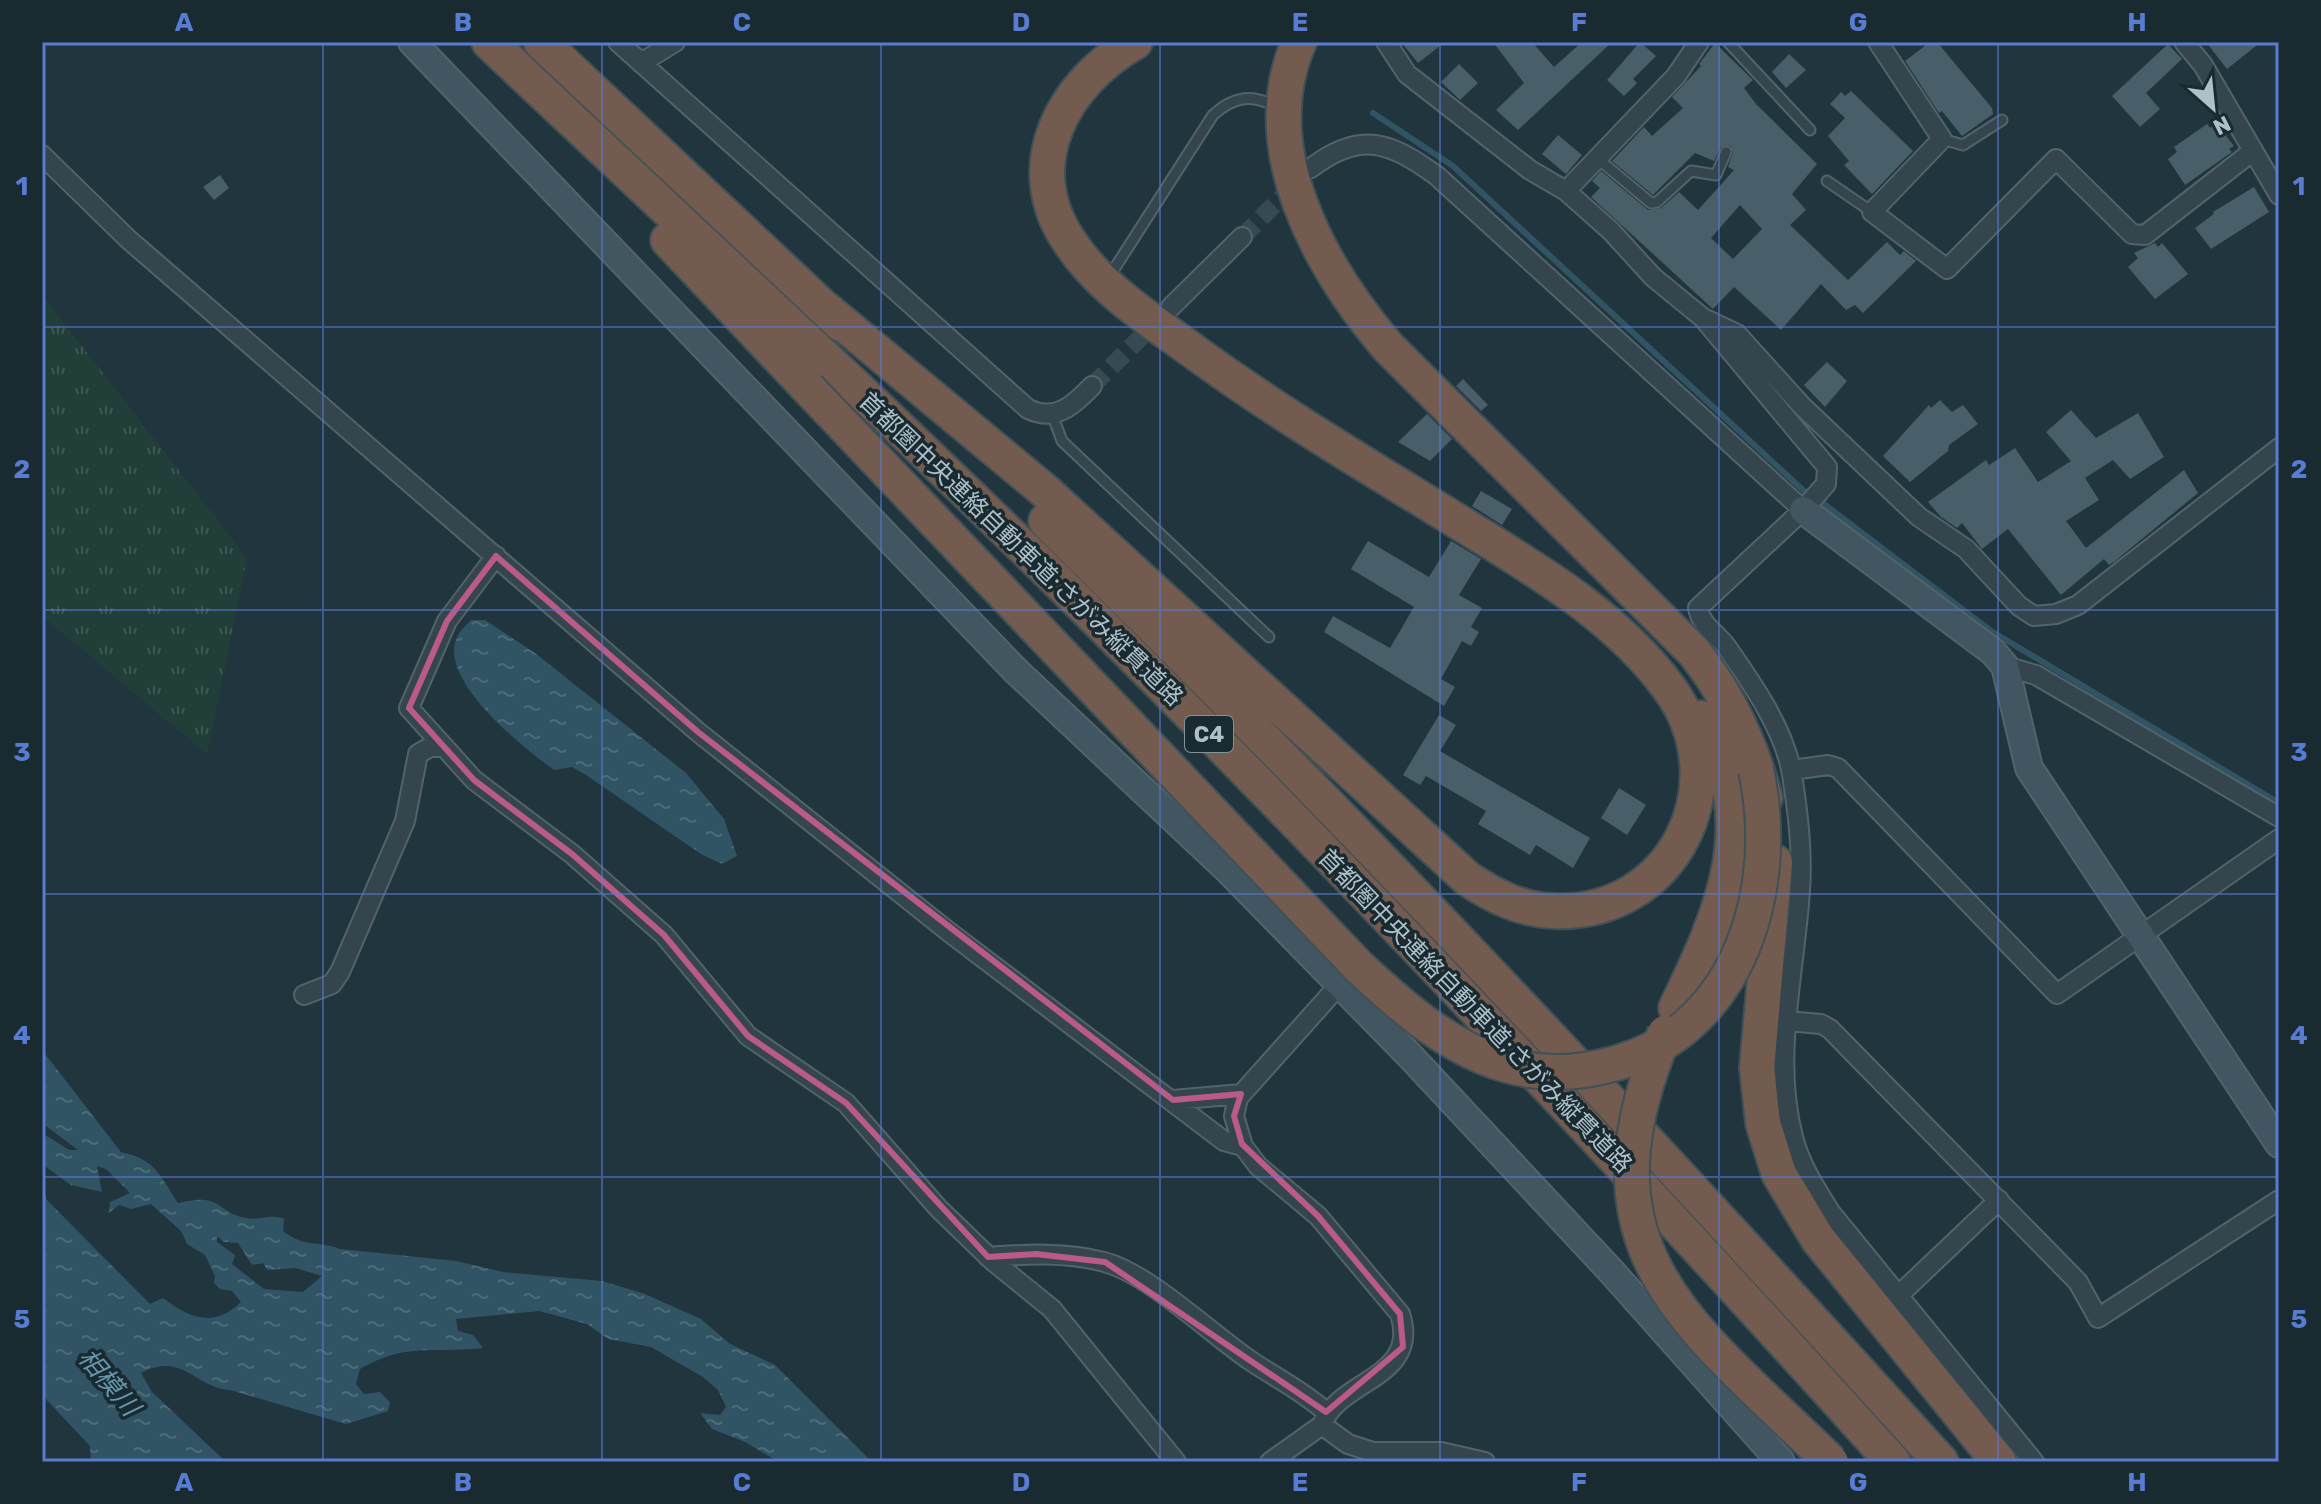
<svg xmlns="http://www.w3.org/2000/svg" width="2321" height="1504" font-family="Rubik,'Noto Sans JP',sans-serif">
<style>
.grass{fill:url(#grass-tufts)}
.water{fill:url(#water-ripples);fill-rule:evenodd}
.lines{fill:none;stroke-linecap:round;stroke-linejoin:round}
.stream{stroke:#305463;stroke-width:6}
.building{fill:#485f69;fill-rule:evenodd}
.street-tunnel{stroke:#354a52;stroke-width:18;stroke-dasharray:18 9;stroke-linecap:butt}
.lane-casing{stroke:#52636a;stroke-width:13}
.street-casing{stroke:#52636a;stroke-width:22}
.secondary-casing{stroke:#52636a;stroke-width:30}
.highway-casing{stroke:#3f5057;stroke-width:38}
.lane{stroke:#34454d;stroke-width:9}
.street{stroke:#34454d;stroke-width:18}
.secondary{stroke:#415660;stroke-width:26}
.highway{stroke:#735b50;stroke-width:34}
.highway-bridge-casing{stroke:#3f5057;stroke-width:38;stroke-linecap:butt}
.highway-bridge{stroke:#735b50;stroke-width:34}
.marked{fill:none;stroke:#ba5b87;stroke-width:6;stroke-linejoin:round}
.grid{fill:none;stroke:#577cd2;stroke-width:2;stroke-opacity:0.55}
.labels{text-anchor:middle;stroke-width:7;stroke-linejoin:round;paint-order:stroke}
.shield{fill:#192a31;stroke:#82939b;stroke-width:2}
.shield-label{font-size:22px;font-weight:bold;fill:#afc0c9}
.street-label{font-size:24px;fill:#afc0c9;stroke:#192a31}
.water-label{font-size:26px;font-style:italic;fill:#6497ab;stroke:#192a31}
.neatline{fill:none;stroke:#577cd2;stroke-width:3}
.grid-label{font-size:26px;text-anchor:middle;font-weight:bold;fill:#577cd2}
</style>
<defs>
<pattern id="grass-tufts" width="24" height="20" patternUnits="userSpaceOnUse" patternTransform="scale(2)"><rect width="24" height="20" fill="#223e39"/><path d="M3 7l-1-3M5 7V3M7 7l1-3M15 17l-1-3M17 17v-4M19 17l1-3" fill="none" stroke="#405854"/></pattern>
<pattern id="water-ripples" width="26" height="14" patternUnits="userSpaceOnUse" patternTransform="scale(2)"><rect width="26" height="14" fill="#305463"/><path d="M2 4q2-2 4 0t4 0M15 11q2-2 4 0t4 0" fill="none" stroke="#4b6b78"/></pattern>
</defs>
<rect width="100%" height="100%" fill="#20353d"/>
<!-- grass -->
<path class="grass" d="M42,295L247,558L207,754L42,616Z"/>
<!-- water -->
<path class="water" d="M471,620H485L535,653L686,773L724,819L737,856L722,864L701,854L586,775L572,767L554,770C525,749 434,678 458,635C461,629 467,625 471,620Z
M42,1050L121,1152C157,1160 159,1175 178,1203C224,1192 213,1211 246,1218C259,1221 271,1213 284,1219L283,1231C305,1248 316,1240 340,1249L456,1261L503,1272L602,1281L645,1294L701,1319L730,1344L775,1365L872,1462H779L745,1442L712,1429L700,1413L720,1415L726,1407L718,1390L703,1377L651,1347L608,1339L587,1324L539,1311L456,1319L458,1331L473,1335L483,1348C435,1354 407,1341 360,1369L356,1384L364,1394L380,1392L390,1402L388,1411L346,1424L230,1390C194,1387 182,1351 141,1373L152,1392L226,1462H91L90,1446L42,1395V1167L46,1199L150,1304L163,1298C191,1319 214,1328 241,1302L232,1291L220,1289L214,1283L215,1276L205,1255L187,1244L181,1231L151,1204L131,1209L119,1205L109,1213L110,1202L130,1193L106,1169L97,1166L102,1192L71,1185L42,1164V1137L47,1136L69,1150H78L42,1123ZM217,1236L224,1242L238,1243L252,1265L263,1263L267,1270L295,1268L322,1276L303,1292L264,1289L232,1264L235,1255L217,1242Z"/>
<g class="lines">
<!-- stream -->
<path class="stream" d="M1373,113L1453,166L1804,491
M1824,504L1991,631L2279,803"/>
</g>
<!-- building -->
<path class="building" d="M1401,42H1445L1418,63Z
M1493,42H1532L1554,67L1582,42H1612L1518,130L1496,110L1524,83Z
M1640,42L1656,56L1633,79L1637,83L1624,96L1607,80Z
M1930,42H1937L1992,108L1993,114L1962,136L1942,111L1939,113L1905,61Z
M2206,42H2261L2227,69Z
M1715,43L1753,80L1744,88L1756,104L1817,164L1792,194L1806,210L1790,225L1848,280L1887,242L1900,255L1904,251L1916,261L1863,313L1855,305L1846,310L1821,284L1781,330L1734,287L1713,309L1591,197L1600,188L1592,181L1601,171L1648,210L1661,208L1679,192L1698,210L1734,170L1728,167L1733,152L1730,146L1721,147L1714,161L1695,153L1653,195L1612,161L1644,127L1652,136L1683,108L1672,97L1701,66L1699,64ZM1740,205L1762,229L1733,259L1711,238Z
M2168,44L2182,59L2146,93L2160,109L2140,127L2112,96Z
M1789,54L1806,70L1786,88L1772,72Z
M1459,64L1478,83L1460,100L1441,82Z
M1851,91L1913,151L1872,194L1844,165L1849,161L1828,136L1845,118L1830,104L1841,92L1845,96Z
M2216,123L2234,146L2229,149L2232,152L2185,185L2168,159L2177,152L2174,147L2207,124L2210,128Z
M1558,135L1582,155L1566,174L1542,154Z
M220,175L229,188L214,200L203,187Z
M2254,187L2269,212L2211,249L2195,228L2214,214L2213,212Z
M2155,243L2158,247L2162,243L2188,274L2155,299L2128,267L2138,258L2134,253Z
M1827,362L1847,381L1825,407L1804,385Z
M1463,379L1488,405L1481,411L1456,386Z
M1940,400L1952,412L1963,405L1978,424L1949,445L1948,451L1910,482L1883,456L1929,405L1931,408Z
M2071,410L2096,438L2138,413L2164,457L2130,479L2113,460L2085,478L2099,500L2066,521L2086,548L2184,470L2198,493L2114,562L2109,565L2104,559L2061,595L2008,529L1982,549L1962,523L1957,528L1941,517L1928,502L1986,460L1989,465L2015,448L2038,482L2071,461L2046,432Z
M1427,414L1452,439L1430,461L1398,442Z
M1481,491L1512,509L1502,525L1472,506Z
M1368,541L1429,577L1451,541L1481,559L1459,595L1482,608L1471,627L1479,632L1471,646L1462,641L1441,679L1455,687L1444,706L1324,632L1333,616L1390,648L1414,607L1351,569Z
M1439,715L1456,725L1440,751L1590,838L1573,868L1536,845L1530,855L1478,824L1486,811L1426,776L1420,785L1403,775Z
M1619,788L1646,805L1627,835L1601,818Z"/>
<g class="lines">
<!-- street-tunnel -->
<path class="street-tunnel" d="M1242,237L1298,181
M1092,386L1158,320"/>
<!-- lane casing -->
<g class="lane-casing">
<path id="lane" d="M1728,42L1810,130
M1942,139L1963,145L2002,120
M1597,158L1651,203L1657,202L1691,171L1716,175L1726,152
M1827,181L1872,212
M1109,277L1213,115C1234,96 1253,93 1278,108
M1052,414L1062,441L1269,637"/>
</g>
<!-- street casing -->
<g class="street-casing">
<path id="street" d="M618,42L1028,409C1055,422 1073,406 1092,386
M1386,42L1407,74L1530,170L1566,191L1611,231L1653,277L1703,318L1827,467L1826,484L1803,510L1698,608C1700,624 1716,633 1726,646C1752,683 1785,730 1792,775C1798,812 1803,852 1800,890C1795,972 1772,1056 1793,1137C1800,1165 1816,1189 1831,1213L2034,1462
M1878,42L1942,139L1872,212L1947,269L2056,159L2132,234L2145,235L2253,151
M2184,42L2203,65L2279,195
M641,63L675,42
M42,155L128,239L698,732L949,932L1224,1141L1243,1146
M1311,168C1361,130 1390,142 1437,176L1803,510
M1566,191L1676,76L1699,42
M1171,307L1242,237
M1703,318L1737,334L1802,406L1919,517L1966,549L2019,606L2034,616L2056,614L2078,605L2279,448
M496,556L447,621L409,708L474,780L572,854L664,935L748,1036L846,1103L939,1209L994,1262L1052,1309L1176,1462
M2005,666L2036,675L2279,817
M1792,770L1828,765L1838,768L2057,994L2279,839
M304,995L332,984L340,972L405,821L418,754L430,747H442
M1786,1021L1821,1024L1830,1029L2078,1282L2098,1318L2279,1200
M1173,1100L1241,1094
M988,1257C1026,1254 1067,1252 1104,1262C1148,1273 1211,1334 1251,1361C1276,1378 1303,1391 1326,1412
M1899,1295L1999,1200
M1322,1425C1338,1379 1421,1379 1400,1314L1318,1216L1258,1166L1243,1146L1234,1116L1238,1098L1340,984
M1270,1462L1322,1425L1348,1444L1373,1452H1441L1485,1462"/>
</g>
<!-- secondary casing -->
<g class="secondary-casing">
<path id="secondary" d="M412,42L1016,671L1227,869L1411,1057L1610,1270L1781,1462
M1803,510L1993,652L2005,666L2029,768L2279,1144"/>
</g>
<!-- highway casing -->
<g class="highway-casing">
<path id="highway" d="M489,42C693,235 901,425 1100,623C1372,895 1635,1176 1893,1462
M541,42L841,324
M1299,42C1253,148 1319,266 1388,347L1694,652C1729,696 1751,744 1765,798
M668,240L808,388
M827,310L1045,491L1468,879C1494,896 1521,910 1553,911C1673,917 1739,784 1669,688C1612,611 1529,566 1449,516C1361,462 1272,409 1189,348C1146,317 1098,286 1069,241C1018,165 1063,83 1135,42
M1046,521C1356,824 1650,1141 1941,1462
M1775,862L1757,1068L1763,1123L1779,1174L1818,1239L1999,1462
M1676,1008C1722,913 1765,819 1701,718"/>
</g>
<!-- lane -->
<use href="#lane" class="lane"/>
<!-- street -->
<use href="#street" class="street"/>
<!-- secondary -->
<use href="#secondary" class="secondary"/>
<!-- highway -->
<use href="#highway" class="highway"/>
<!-- highway-bridge casing -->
<g class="highway-bridge-casing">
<path id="highway-bridge" d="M808,388L1359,967C1402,1007 1446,1046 1503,1064C1541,1076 1579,1074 1617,1063C1742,1027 1781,886 1756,770
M1665,1033C1573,1251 1687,1322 1831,1462"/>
</g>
<!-- highway-bridge -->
<use href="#highway-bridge" class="highway-bridge"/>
</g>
<!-- marked area -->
<path class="marked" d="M496,556L698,732L1173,1100L1241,1094L1234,1116L1242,1144L1318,1216L1400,1314L1403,1347L1326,1412L1105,1262L1036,1254L988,1257L846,1103L748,1036L664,935L572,854L474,780L409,708L447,621Z"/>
<!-- grid -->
<path class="grid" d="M323,42V1462M602,42V1462M881,42V1462M1160,42V1462M1440,42V1462M1719,42V1462M1998,42V1462M42,327H2279M42,610H2279M42,894H2279M42,1177H2279"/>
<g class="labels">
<!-- shield labels -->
<rect class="shield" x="1185" y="716" width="48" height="36" rx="6"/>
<g class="shield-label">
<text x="1209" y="742">C4</text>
</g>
<!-- street labels -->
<g class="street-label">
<text transform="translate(1021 549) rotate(44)" y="8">首都圏中央連絡自動車道;さがみ縦貫道路</text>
<text transform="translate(1475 1011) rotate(46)" y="8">首都圏中央連絡自動車道;さがみ縦貫道路</text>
</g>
<!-- water labels -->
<g class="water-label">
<text transform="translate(109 1382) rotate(50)" y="9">相模川</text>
</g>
</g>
<!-- border -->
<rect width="2321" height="1504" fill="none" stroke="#192a31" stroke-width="88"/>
<!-- north arrow -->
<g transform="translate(2213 108) rotate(153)" stroke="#192a31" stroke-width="6" paint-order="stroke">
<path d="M0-6L14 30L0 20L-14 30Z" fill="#afc0c9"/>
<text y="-12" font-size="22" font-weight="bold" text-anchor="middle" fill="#afc0c9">N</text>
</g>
<rect x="44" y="44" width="2233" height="1416" class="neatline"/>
<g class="grid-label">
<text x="184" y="31">A</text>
<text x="463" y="31">B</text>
<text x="742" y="31">C</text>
<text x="1021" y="31">D</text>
<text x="1300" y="31">E</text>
<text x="1579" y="31">F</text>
<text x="1858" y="31">G</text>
<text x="2137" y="31">H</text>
<text x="22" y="195">1</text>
<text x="2299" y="195">1</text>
<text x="22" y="478">2</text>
<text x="2299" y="478">2</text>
<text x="22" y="761">3</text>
<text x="2299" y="761">3</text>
<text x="22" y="1044">4</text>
<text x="2299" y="1044">4</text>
<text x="22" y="1328">5</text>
<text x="2299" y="1328">5</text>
<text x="184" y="1491">A</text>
<text x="463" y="1491">B</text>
<text x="742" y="1491">C</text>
<text x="1021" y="1491">D</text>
<text x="1300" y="1491">E</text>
<text x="1579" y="1491">F</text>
<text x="1858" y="1491">G</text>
<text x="2137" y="1491">H</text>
</g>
</svg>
